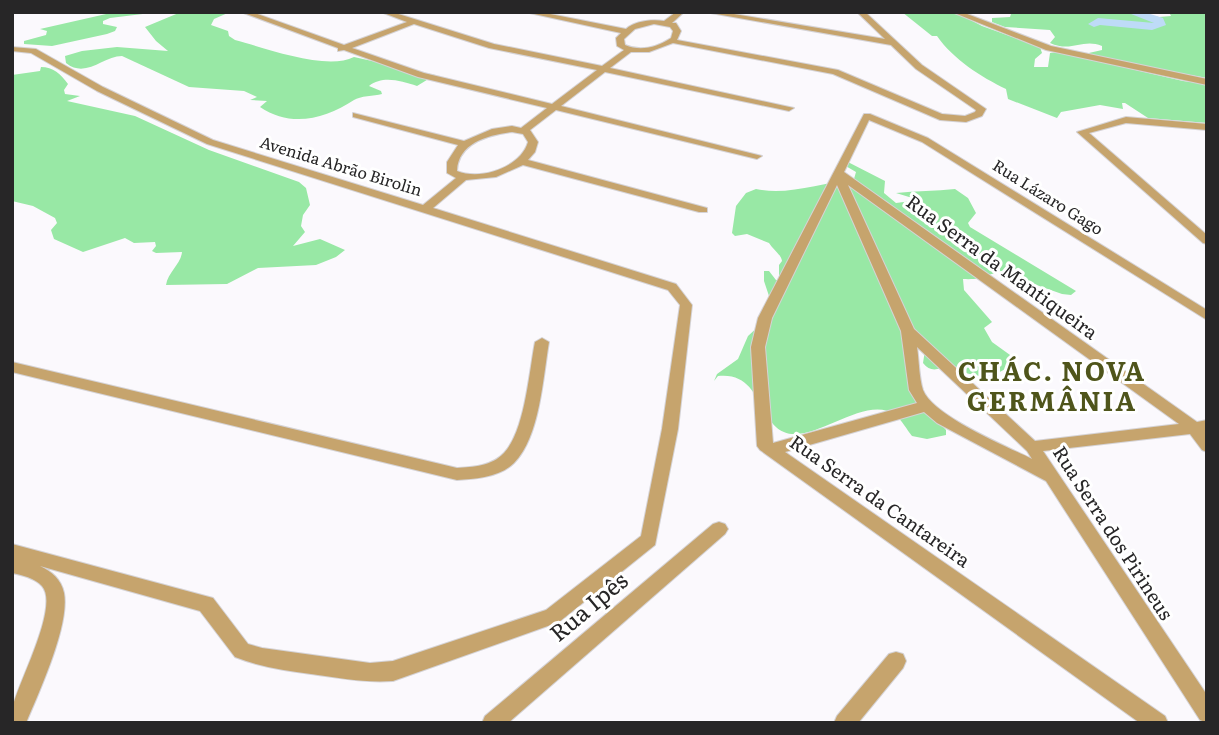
<svg xmlns="http://www.w3.org/2000/svg" width="1219" height="735" font-family="Literata,serif">
<style>
.green{fill:#98e8a5}
.lines{fill:none;stroke-linecap:round;stroke-linejoin:round}
.river{fill:#bedbf7;fill-rule:evenodd}
.street-casing{stroke:#d5d3d6;stroke-width:2}
.street{fill:#c6a46d;fill-rule:evenodd}
.labels{text-anchor:middle;stroke-width:6;stroke-linejoin:round;paint-order:stroke}
.far-street-label{font-size:16px;fill:#272627;stroke:#fff}
.street-label{font-size:19px;fill:#272627;stroke:#fff}
.near-street-label{font-size:23px;fill:#272627;stroke:#fff}
.district-label{font-size:26px;font-weight:bold;letter-spacing:2px;fill:#4f551b;stroke:#fff}
</style>
<rect width="100%" height="100%" fill="#fbf9fd"/>
<!-- green -->
<path class="green" d="M115,12H159L110,18L103,21V24L117,27L115,31L107,34L52,46L24,44V41L46,35L47,31L40,29Z
M181,12H230L214,19L211,25L228,31L229,36L235,40C266,48 326,71 354,57L435,75L417,86C401,81 383,75 369,86L381,91L382,94C374,96 360,96 354,100C325,119 291,128 260,107L267,101L250,100L257,97L244,91L189,87L122,56C103,56 86,79 66,63L65,56L82,51L117,47L168,51L156,41L145,27Z
M902,12H955L982,26L1040,47L1042,53L1035,59L1034,67H1048L1050,53L1058,52L1183,81L1207,84V123L1148,118L1125,103H1122L1123,109L1100,105L1061,112L1057,118L1008,99L1006,89C981,77 953,59 937,36H932Z
M1006,12H1131L1159,17L1171,16L1169,12H1207V78L1080,55L1102,50V46C1082,38 1072,53 1050,43L1055,37L1050,30L1005,27L992,22V18L1010,17L1011,14Z
M41,67C53,67 61,74 68,84L64,90L65,94L80,96L67,101L135,116L209,150L299,182L306,188L310,205L303,215L301,226L305,232L293,246L320,239L345,250L336,257L316,265L258,268L227,284L166,285C168,272 181,264 182,252L156,253L152,251L156,246L155,242L134,243L125,238L83,252L54,239L51,230L57,223L55,218L33,206L12,201V75L40,71Z
M844,160L885,181L884,193L896,203L919,200L896,193C916,191 936,191 955,189L968,198L976,213L968,223L970,227L1076,291L1071,295L1062,294L1000,272C983,275 985,280 963,279L964,290L992,322L984,328L992,342L1017,360C990,383 978,378 947,366C937,370 930,372 923,363L925,350L914,347L924,406L946,430V435L927,439L912,436C907,430 902,420 895,415C868,395 822,437 792,434C756,430 765,371 718,376L714,381L717,374L738,359L748,336L761,324L770,299L764,281V271H769L776,280H779V265L782,261C781,254 773,250 769,243L747,234L735,236L732,233L736,206L746,193L756,189C787,196 821,183 854,179L856,172L844,165Z"/>
<g class="lines">
<!-- river -->
<path class="river" d="M1126,12H1144L1163,18L1166,25L1152,30L1100,25L1094,27L1088,24L1098,18L1154,23Z"/>
<!-- street casing -->
<g class="street-casing">
<path id="street" d="M241,12H252L344,45L407,22L381,12H392L494,44L602,66L624,50L617,46L616,38L621,33L525,12H540L626,29C635,21 652,19 664,21L676,12H684L672,23H676L681,31L677,40L838,70L942,114L965,116L975,112L976,110L916,69L891,45L705,12H722L885,39L857,12H865L922,65L986,109L982,116L966,122L940,120L833,74L673,43L649,52H631L610,68L794,108L789,111L605,72L561,106L762,156L757,159L556,110L530,130L538,142L535,152L528,160L707,208V212H699L523,165L496,177L466,180L433,208L676,284L692,305L678,429L655,545L559,622L393,681C365,683 339,678 311,674C285,670 260,667 235,657L200,611L40,566C52,572 61,579 64,593C70,625 39,692 26,723H12C12,718 11,711 13,706C18,683 60,606 42,586C35,578 22,575 12,573V544L213,598L248,644L262,648L370,663L393,661L546,610L641,536L662,429L680,305L668,290L207,144L97,91L31,53L12,51V47L36,49L103,87L213,140L423,205L456,178L447,173V162L458,145L353,117V113L464,141L492,129L512,126L521,128L547,108L418,77L344,50L338,51V48ZM414,24L489,48L597,70L552,104L424,73L352,48ZM654,24L670,27L673,31L671,38C657,47 641,52 625,45L624,39L635,29ZM512,132L523,134L528,142C521,167 481,181 457,171C458,143 488,135 512,132Z
M952,12H962L1051,46L1207,79V85L1046,50Z
M864,114H870L928,138L1207,310V320L922,142L869,120L844,172L1197,422L1207,420V452L1202,450L1190,434L1043,451L1207,695V723L1200,720L1046,481L937,423L924,412L785,452L1165,716L1168,723H1140L760,450L757,446L751,347L758,318ZM837,185L901,331L909,390L917,403L773,443L765,347L772,318ZM848,185L1179,424L1035,441L914,329ZM917,347L1027,451L1032,459C1006,446 933,416 923,390C919,378 919,360 917,347Z
M1126,117L1207,124V130L1126,123L1089,133L1207,235V244L1203,243L1077,132Z
M542,338L549,342C543,377 540,437 514,463C500,477 476,479 457,480L12,372V362L457,468C473,467 492,466 504,453C525,431 529,372 535,342Z
M719,522L725,524L728,529L725,534L508,723H482L485,716L713,524Z
M896,652L903,654L906,661L903,668L858,723H834L837,716L889,654Z"/>
</g>
<!-- street -->
<use href="#street" class="street"/>
</g>
<g class="labels">
<!-- far-street labels -->
<g class="far-street-label">
<text transform="translate(341 166) rotate(17)" y="6">Avenida Abrão Birolin</text>
<text transform="translate(1048 197) rotate(32)" y="6">Rua Lázaro Gago</text>
</g>
<!-- street labels -->
<g class="street-label">
<text transform="translate(1002 267) rotate(36)" y="7">Rua Serra da Mantiqueira</text>
<text transform="translate(880 501) rotate(35)" y="7">Rua Serra da Cantareira</text>
<text transform="translate(1113 533) rotate(57)" y="7">Rua Serra dos Pirineus</text>
</g>
<!-- near-street labels -->
<g class="near-street-label">
<text transform="translate(589 607) rotate(-40)" y="8">Rua Ipês</text>
</g>
<!-- district labels -->
<g class="district-label">
<text x="1052" y="381">CHÁC. NOVA<tspan x="1052" dy="30">GERMÂNIA</tspan></text>
</g>
</g>
<!-- border -->
<rect width="1219" height="735" fill="none" stroke="#272627" stroke-width="28"/>
</svg>
